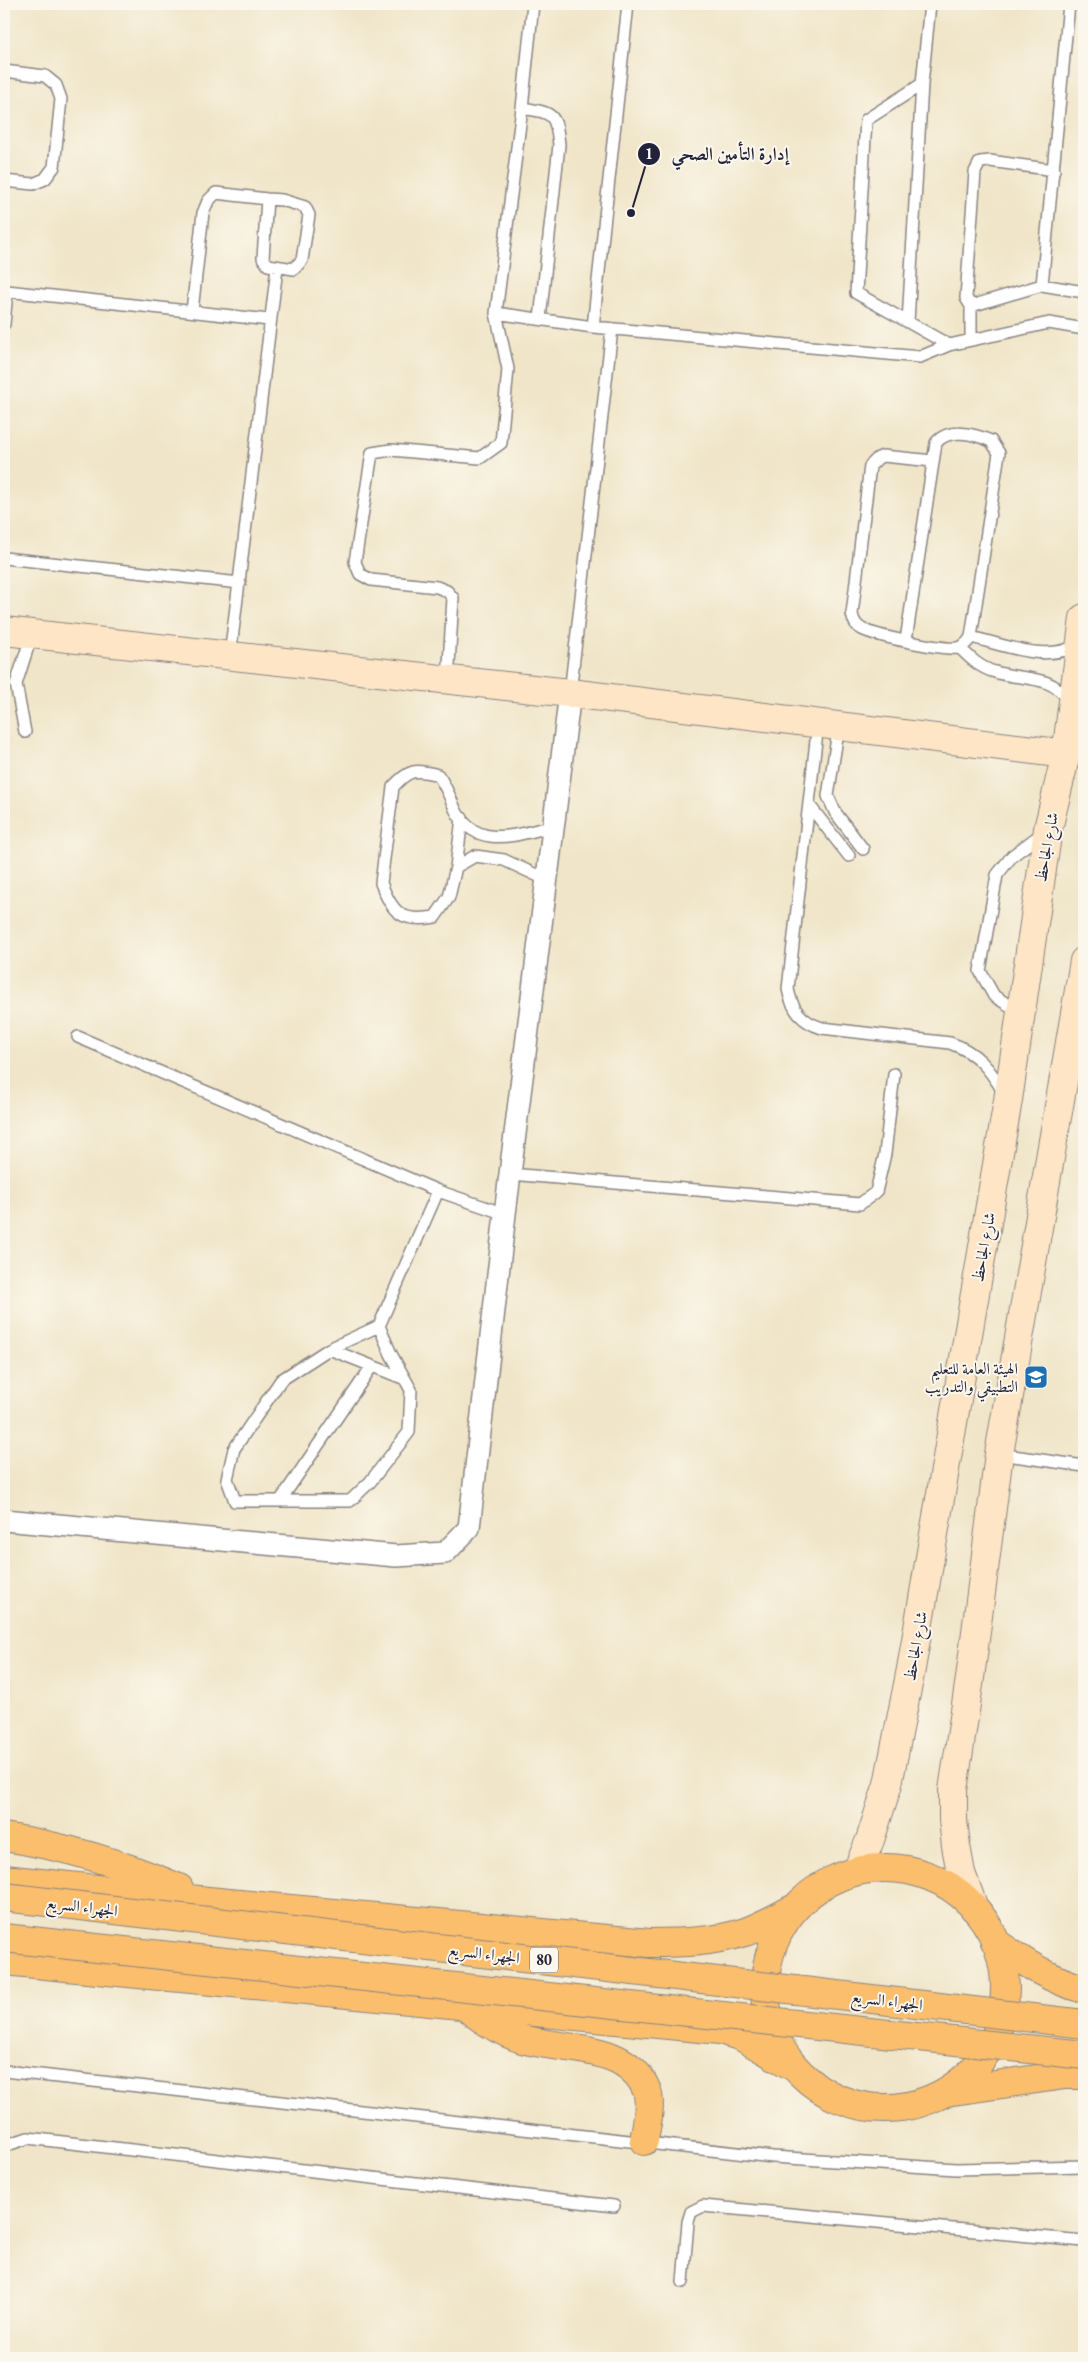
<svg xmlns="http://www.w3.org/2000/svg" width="1088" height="2362" font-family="'EB Garamond',Amiri,serif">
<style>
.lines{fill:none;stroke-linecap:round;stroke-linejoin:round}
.lane-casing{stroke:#898482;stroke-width:14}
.street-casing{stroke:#898482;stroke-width:24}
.secondary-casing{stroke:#898482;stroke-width:30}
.primary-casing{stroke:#898482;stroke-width:30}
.lane{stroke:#fff;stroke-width:11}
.street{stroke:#fff;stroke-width:21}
.secondary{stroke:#fde5c5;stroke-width:28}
.primary{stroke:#fabe6d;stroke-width:28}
.highway-bridge-casing{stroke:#898482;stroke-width:30;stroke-linecap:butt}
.highway-bridge{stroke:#fabe6d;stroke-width:28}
.labels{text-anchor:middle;stroke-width:4;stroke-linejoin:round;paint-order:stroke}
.shield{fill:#fbf7ec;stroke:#636270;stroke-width:1}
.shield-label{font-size:15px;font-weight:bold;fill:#22223b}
.street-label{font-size:16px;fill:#22223b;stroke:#fbf7ec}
.poi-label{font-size:16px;fill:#22223b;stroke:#fbf7ec;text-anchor:end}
.leader{fill:none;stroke:#22223b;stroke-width:2}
.callout-dot{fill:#22223b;stroke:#fbf7ec;stroke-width:2}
.mark-label{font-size:15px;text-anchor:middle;font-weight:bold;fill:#fff}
.callout-label{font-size:18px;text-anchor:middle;font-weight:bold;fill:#22223b;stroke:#fbf7ec;stroke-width:4;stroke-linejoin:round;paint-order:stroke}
</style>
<rect width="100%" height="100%" fill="#fbf7ec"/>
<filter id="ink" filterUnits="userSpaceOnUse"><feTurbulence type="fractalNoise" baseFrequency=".02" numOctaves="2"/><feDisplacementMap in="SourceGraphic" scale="10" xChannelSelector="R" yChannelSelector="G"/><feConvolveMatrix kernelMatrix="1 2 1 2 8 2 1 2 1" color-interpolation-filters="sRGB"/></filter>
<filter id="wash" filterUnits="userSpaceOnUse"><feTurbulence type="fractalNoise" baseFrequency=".0096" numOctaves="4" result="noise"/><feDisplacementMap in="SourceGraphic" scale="20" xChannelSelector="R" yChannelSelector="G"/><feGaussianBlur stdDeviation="1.12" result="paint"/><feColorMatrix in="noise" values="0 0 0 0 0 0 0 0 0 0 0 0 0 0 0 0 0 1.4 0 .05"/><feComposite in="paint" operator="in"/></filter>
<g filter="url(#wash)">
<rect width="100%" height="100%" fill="#f0e5c8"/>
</g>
<g filter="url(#ink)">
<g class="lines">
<!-- lane casing -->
<g class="lane-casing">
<path id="lane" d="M4,71L45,76L56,85L61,99L54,167L45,179L33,184L4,181
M922,84L866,120L856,293L949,345
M522,108C553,113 556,113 559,145L540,319
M267,199L282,200L305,207L309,215L302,260L294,269L268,265L263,258Z
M1042,285L1069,4
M971,306L1042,285L1084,292
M192,311L203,213L208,201L216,193L267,199
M496,313L593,327L920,357L949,345L1049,323L1084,329
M908,322L922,84L930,4
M4,324L7,291L269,320
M593,327L628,4
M971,340V306L966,298L975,172L980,162L990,161L1054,170
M4,558L240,583
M971,637C1005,645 1045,663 1078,645
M906,640L936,443C948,427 975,434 991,441L999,453L971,637C968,642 964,647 957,648C943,650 875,636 862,629C856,626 853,620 852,614L870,466L878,458L883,456L933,461
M960,648C970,658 980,668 995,672C1023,681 1049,673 1069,700
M230,656L277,268
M448,681L453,598L447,591L437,587L371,580L360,574L355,562L372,453L391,450L480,458L501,443L508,369L496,313L522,108L533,4
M570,693L612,329
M818,723L788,989C792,1010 802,1022 822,1028L950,1043C977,1052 990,1069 1004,1093
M839,725L828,796L835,812L863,849
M25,732L16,684L32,634
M809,805L849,856
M462,818L456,867L449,897L435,917C402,923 392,913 381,883L393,787C409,769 415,769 438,775C446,786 450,797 455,809C476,852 518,834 554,826
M456,867L475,856L504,860L547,880
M1020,1012L994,996L980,971L997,875L1012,856L1044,832
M78,1037L438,1191L505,1214
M510,1174L860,1204L876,1192L885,1154L894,1074
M379,1326L391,1354L411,1390L409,1432L370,1482L350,1501H235L227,1479L234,1449L281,1380L329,1349L379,1326L438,1191
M329,1349L405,1379
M999,1454L1084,1466
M280,1501L372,1366
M4,2071L773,2157L956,2169L1084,2166
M4,2146L28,2138L614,2206
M683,2282L688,2222L691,2212L703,2206L1084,2241"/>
</g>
<!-- street casing -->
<g class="street-casing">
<path id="street" d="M4,1520L396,1556L445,1553L469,1528L505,1214L570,693"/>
</g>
<!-- secondary casing -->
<g class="secondary-casing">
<path id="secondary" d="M4,631L570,693L1066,754
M857,1871L870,1840L888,1784L911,1669L1008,1100L1048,829L1066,754L1084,618
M974,1908L961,1873L956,1846L953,1820V1790L970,1678L999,1454L1084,961"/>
</g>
<!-- primary casing -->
<g class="primary-casing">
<path id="primary" d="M4,1837C64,1846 123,1864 179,1888
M765 1988a120 120 0 1 1 240 0a120 120 0 1 1-240 0Z
M4,1879L208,1901L649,1943C682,1943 714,1942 745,1932C762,1926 779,1916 795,1908
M995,1942C1022,1961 1052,1981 1084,1989
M4,1961L720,2030L742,2037L794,2067
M466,2007C483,2021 501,2032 522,2039C563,2051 628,2042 647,2091C652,2106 646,2126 644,2141
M946,2092L1065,2075H1084"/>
</g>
<!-- lane -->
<use href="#lane" class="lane"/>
<!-- street -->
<use href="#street" class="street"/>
<!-- secondary -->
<use href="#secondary" class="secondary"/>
<!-- primary -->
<use href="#primary" class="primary"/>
<!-- highway-bridge casing -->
<g class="highway-bridge-casing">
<path id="highway-bridge" d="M4,1897L1084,2024
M4,1938L1084,2055"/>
</g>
<!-- highway-bridge -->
<use href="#highway-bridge" class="highway-bridge"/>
</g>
</g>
<!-- icons -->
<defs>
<g id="university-square" transform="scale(1.25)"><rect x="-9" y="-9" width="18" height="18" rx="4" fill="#1f6fb2" stroke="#fbf7ec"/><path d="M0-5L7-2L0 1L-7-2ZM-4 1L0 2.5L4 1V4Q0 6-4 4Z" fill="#fff"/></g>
</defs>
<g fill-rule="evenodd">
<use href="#university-square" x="1036" y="1377"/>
</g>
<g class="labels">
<!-- shield labels -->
<rect class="shield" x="530" y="1947.5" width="28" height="25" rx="4"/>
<g class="shield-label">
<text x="544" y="1965">80</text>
</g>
<!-- street labels -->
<g class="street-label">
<text transform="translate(1046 847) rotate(-80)" y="6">شارع الجاحظ</text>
<text transform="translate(983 1247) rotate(-80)" y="6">شارع الجاحظ</text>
<text transform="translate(915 1646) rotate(-80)" y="6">شارع الجاحظ</text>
<text transform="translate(82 1906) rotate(7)" y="6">الجهراء السريع</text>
<text transform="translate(484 1953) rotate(7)" y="6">الجهراء السريع</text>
<text transform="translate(887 2000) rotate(7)" y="6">الجهراء السريع</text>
</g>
<!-- poi labels -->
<g class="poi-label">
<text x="1018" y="1374">الهيئة العامة للتعليم<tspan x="1018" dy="18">التطبيقي والتدريب</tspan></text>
</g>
</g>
<!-- callouts -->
<path class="leader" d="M631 213L649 154"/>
<g class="callout-dot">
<circle cx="631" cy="213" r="5"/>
<circle cx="649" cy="154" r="12"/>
</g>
<g class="mark-label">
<text x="649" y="159">1</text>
</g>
<g class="callout-label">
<text x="730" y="160">إدارة التأمين الصحي</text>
</g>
<!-- margin -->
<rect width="1088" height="2362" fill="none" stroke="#fbf7ec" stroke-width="20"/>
</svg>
